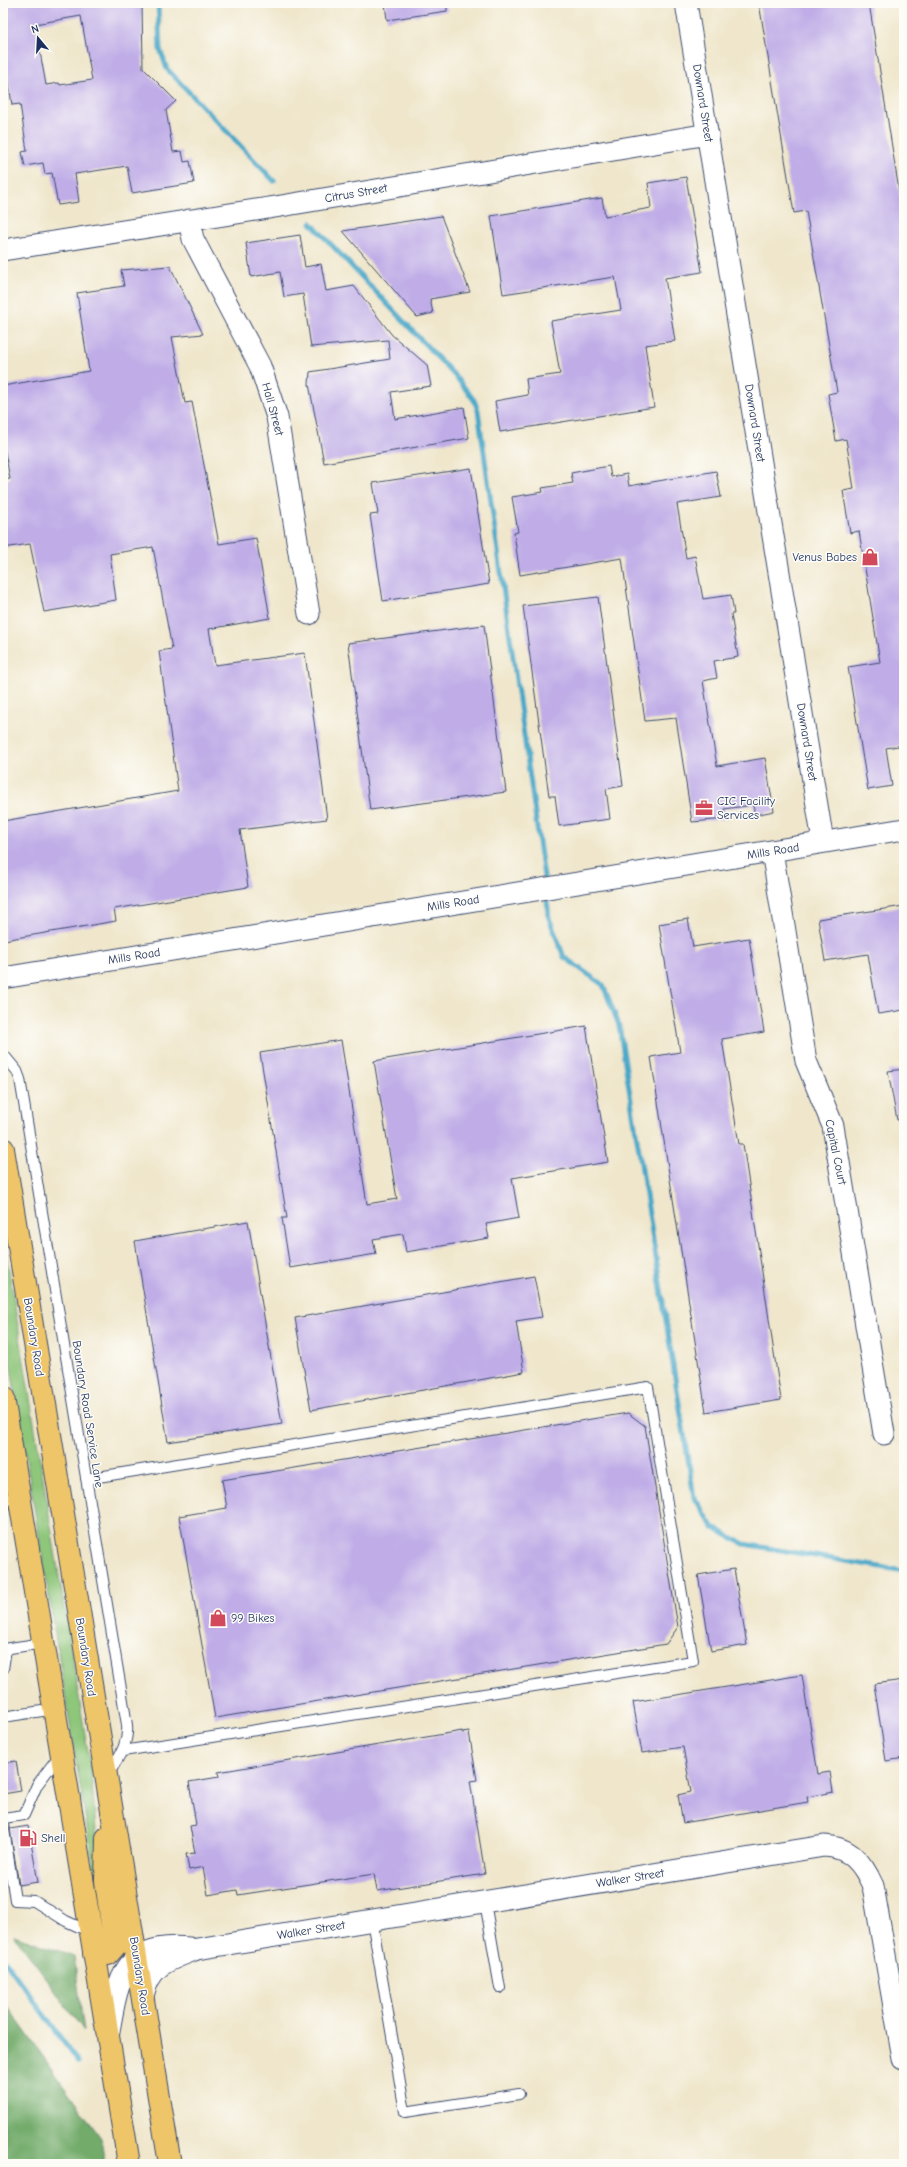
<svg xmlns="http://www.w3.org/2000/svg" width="907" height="2167" font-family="'Comic Neue',sans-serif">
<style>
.green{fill:#8ec67a;stroke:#547a6c}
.forest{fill:#72ab6a;stroke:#466d64}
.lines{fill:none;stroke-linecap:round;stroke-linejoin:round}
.stream{stroke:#4aa7c8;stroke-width:5}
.building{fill:#c0ade7;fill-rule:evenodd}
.service-casing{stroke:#3b4a6e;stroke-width:12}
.minor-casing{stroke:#3b4a6e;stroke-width:23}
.primary-casing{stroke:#3b4a6e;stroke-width:24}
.service{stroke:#fff;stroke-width:10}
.minor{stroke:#fff;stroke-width:21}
.primary{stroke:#eec569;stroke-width:22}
.labels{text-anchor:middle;stroke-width:3;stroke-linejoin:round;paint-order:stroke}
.street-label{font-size:12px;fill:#1b2f5e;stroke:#fdfcf7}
.poi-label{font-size:12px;fill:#1b2f5e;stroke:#fdfcf7;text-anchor:start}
</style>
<rect width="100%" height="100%" fill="#fdfcf7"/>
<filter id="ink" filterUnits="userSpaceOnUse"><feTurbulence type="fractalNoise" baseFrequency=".025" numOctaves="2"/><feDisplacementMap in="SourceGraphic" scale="8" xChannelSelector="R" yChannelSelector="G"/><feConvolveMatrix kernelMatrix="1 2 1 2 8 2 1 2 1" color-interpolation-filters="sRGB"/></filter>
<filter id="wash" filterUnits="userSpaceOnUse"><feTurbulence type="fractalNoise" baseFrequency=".012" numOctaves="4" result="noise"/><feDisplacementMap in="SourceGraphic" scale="16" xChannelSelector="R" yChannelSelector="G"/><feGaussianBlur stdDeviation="0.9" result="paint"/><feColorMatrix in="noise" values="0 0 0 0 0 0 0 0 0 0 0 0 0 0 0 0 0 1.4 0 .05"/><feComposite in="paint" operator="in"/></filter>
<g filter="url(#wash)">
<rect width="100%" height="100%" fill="#efe6cb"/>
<!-- green -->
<path class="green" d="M3,1234L91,1771L104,1930L3,1319Z"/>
<!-- forest -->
<path class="forest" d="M14,1935L74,1956L84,2031Z
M3,2000L101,2138L105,2164H6L3,2162Z"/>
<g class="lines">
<!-- stream -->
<path class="stream" d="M158,3L160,49L167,69L274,181
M311,223L456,377L474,400L478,410L545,884
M546,892L549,918L564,957L603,985L619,1025L694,1497L714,1528L744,1544L904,1571
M3,1958L78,2062"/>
</g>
<g id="blocks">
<!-- building -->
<path class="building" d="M3,3H142L143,68L176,101L166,110L173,152L182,151L184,162L190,161L194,183L132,193L127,166L75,174L79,202L58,205L52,173L45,174L43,163L25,166L22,152L27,151L20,104L12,105L8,77L3,78ZM81,16L92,80L60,85L59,83L46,85L35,24Z
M385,3H447V11L387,20Z
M759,3H869L904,222V745L886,748L892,786L868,790L848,667L880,662L859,531L850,533L843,491L854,489L846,439L836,441L828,394L837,392L806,211L794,213Z
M686,177L702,272L665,278L675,341L645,345L654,407L500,432L495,401L528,395L526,379L560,374L551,321L621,310L615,277L503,294L491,216L602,198L605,216L651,208L648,183Z
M441,216L470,292L430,299L433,313L417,317L343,231Z
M300,235L305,267L321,264L326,291L354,286L392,335L427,365L431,386L391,392L395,419L464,407L469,438L324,463L309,384L310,372L390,359L388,340L311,347L303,294L284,297L280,272L251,277L246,243Z
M170,266L203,334L172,337L185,403L192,402L219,544L256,538L270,618L209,629L215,665L305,653L327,819L240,830L248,887L114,909L116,921L4,940L3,821L178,791L159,651L172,649L153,547L110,554L116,600L44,612L30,544L3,548V480L10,479L3,441V386L89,371L77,293L124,286L121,270Z
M609,466L611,477L627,474L629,486L716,471L721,497L677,504L686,558L695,556L703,599L731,595L734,614H731L738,657L714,661L717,678L703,681L717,766L765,758L774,811L755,815L753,805L724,809L726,819L692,822L676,718L645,721L622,558L520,575L514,533L518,532L512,497L543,492L542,488L573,483L571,473Z
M471,468L489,584L383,601L370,515L378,514L373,483Z
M598,597L623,786L606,789L610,819L559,826L555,796H549L523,606Z
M484,625L506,792L370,810L348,643Z
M904,906V1010L878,1014L868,954L825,961L818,919Z
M688,919L693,947L749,938L764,1032L722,1039L739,1144H743L781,1400L706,1412L651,1057L680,1052L659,924Z
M586,1026L608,1162L512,1178L519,1218L486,1224L489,1238L406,1252L403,1234L373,1239L376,1254L290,1268L282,1218H287L260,1053L341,1040L367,1204L397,1199L374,1061Z
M904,1069V1119L897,1120L888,1071Z
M248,1221L282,1424L168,1442L135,1241Z
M534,1276L542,1317L516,1321L524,1372L311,1410L295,1318Z
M628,1413L645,1426L678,1627L666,1644L215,1718L179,1516L227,1508L222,1480Z
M734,1569L747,1645L711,1651L698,1575Z
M802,1675L818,1774L830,1772L833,1792L807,1797L808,1802L683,1823L678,1795L691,1792L683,1747L642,1753L633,1702Z
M904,1680V1758L886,1761L874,1684Z
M462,1731V1733L469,1732L477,1780L470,1781L485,1874L377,1891L374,1874L238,1895L237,1890L208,1895L203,1867L189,1870L186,1854L195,1853L190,1826L196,1825L189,1782L219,1777L218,1772Z
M16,1761L21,1791L3,1794V1763Z
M28,1826L38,1882L19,1885L10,1829Z"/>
</g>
</g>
<g filter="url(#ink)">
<use href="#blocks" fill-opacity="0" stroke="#3b4a6e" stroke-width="1"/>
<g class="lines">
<!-- service casing -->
<g class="service-casing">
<path id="service" d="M3,1054L17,1071L20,1079L127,1725C129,1744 118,1758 108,1775
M86,1479L648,1387L693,1661L123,1751
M3,1500L20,1498
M3,1649L44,1643
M3,1669L6,1649
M3,1717L55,1709
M3,1818L24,1815L37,1785L61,1753
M3,1823L15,1900L34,1901L66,1921L90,1932
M485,1902L500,1988
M372,1920L405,2112L519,2094"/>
</g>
<!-- minor casing -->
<g class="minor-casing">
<path id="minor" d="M686,3L823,842
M189,220L193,239L260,366L277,417L309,614
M3,250L275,207L708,134
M772,851L806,1061L833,1126L884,1434
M3,978L904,829
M143,1996C150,1964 169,1960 197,1949L824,1846C850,1847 863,1863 873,1886L903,2058
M109,2031C118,1979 124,1941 189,1948"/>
</g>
<!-- primary casing -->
<g class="primary-casing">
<path id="primary" d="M3,1149L170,2164
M3,1397L129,2164
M94,1954H108L115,1946L106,1881L107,1838"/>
</g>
<!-- service -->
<use href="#service" class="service"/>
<!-- minor -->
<use href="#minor" class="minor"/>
<!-- primary -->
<use href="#primary" class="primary"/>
</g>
</g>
<!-- icons -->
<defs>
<g id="shop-bare" transform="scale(1.38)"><path d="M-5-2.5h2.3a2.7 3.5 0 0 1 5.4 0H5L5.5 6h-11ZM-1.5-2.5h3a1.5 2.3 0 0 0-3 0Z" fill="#d1495b" stroke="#fdfcf7" stroke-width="2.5" paint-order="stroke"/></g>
<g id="office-bare" transform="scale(1.38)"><path d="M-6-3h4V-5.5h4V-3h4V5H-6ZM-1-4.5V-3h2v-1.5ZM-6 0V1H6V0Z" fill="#d1495b" stroke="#fdfcf7" stroke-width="2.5" paint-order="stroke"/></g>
<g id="fuel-bare" transform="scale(1.38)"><path d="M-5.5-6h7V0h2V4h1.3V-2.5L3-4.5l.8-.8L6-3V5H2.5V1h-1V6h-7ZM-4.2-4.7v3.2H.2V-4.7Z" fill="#d1495b" stroke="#fdfcf7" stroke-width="2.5" paint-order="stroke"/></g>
</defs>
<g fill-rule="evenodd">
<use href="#shop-bare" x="870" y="557"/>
<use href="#office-bare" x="704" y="808"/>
<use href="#shop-bare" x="218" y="1618"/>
<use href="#fuel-bare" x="28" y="1838"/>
</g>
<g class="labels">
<!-- street labels -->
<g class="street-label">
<text transform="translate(703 103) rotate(81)" y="4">Downard Street</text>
<text transform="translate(356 193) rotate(-10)" y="4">Citrus Street</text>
<text transform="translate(273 409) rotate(75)" y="4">Hall Street</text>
<text transform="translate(755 423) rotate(81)" y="4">Downard Street</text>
<text transform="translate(807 742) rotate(81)" y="4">Downard Street</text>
<text transform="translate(773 851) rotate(-9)" y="4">Mills Road</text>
<text transform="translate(453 903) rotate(-9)" y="4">Mills Road</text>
<text transform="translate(134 956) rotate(-9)" y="4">Mills Road</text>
<text transform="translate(836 1152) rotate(78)" y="4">Capital Court</text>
<text transform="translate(34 1337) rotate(81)" y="4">Boundary Road</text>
<text transform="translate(88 1414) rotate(81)" y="4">Boundary Road Service Lane</text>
<text transform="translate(86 1657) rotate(81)" y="4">Boundary Road</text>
<text transform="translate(630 1878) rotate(-9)" y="4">Walker Street</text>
<text transform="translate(311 1930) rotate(-9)" y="4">Walker Street</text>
<text transform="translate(140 1976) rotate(81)" y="4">Boundary Road</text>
</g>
<!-- poi labels -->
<g class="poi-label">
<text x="857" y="561" text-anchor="end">Venus Babes</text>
<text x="717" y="805">CIC Facility<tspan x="717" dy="14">Services</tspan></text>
<text x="231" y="1622">99 Bikes</text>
<text x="41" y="1842">Shell</text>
</g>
</g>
<!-- margin -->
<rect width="907" height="2167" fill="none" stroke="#fdfcf7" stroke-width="16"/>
<!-- north arrow -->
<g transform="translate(38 38) rotate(342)" stroke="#fdfcf7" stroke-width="3" paint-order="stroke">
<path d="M0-3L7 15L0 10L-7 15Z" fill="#1b2f5e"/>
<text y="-6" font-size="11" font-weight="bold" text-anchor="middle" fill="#1b2f5e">N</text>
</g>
</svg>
